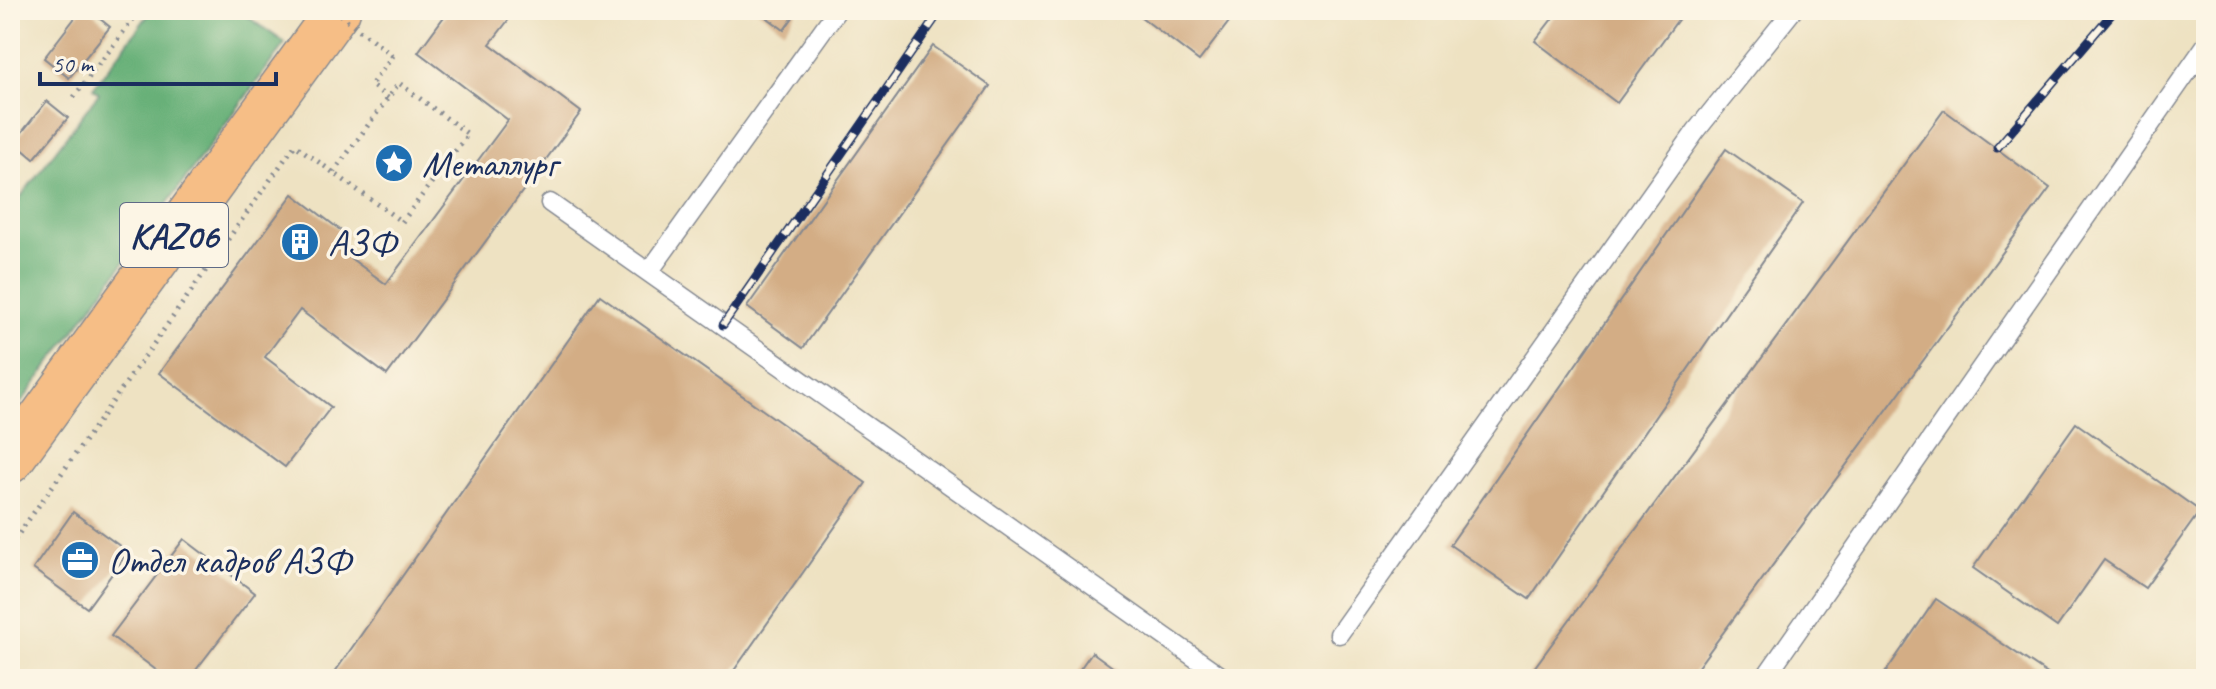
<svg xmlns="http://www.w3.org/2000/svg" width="2216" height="689" font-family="Caveat,sans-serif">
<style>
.forest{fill:#68b078;stroke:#42706b;stroke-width:2}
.building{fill:#d3ad85}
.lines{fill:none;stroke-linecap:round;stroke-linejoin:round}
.service-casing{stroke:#848890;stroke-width:21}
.trunk-casing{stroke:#848890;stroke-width:47}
.path{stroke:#848890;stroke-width:5;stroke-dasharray:2 6;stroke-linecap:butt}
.service{stroke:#fff;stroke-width:18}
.trunk{stroke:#f6be86;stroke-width:44}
.rail-casing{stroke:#1b2f5e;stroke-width:9}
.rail{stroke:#fcf5e5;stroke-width:6;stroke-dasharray:18;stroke-linecap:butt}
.path-bridge{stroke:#848890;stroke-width:5;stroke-dasharray:2 6;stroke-linecap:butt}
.labels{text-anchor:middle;stroke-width:7;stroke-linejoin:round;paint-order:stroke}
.shield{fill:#fcf5e5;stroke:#5e6a86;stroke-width:2}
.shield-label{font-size:36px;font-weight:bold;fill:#1b2f5e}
.poi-label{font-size:38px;fill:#1b2f5e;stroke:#fcf5e5;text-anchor:start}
</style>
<rect width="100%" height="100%" fill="#fcf5e5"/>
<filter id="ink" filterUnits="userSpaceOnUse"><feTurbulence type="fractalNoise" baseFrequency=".0125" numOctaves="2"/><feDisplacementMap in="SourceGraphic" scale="16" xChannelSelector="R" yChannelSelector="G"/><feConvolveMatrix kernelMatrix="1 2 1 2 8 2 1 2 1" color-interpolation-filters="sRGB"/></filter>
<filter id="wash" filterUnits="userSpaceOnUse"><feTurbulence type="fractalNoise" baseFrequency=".006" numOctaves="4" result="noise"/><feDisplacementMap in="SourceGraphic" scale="32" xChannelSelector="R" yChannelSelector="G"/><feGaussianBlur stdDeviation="1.8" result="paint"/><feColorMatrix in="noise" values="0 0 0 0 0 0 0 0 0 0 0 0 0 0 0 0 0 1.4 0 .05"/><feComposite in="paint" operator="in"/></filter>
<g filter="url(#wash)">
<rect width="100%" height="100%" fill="#eee2c2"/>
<!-- forest -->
<path class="forest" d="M152,10H238L285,43L10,418V211L99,93L93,88Z"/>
<g id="blocks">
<!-- building -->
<path class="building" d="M81,10H89L110,27L69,78L44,58Z
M449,10L461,13L463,10H516L490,44L581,112L387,375L300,310L265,357L331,407L285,467L159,373L293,194L348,236L338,249L386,284L508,120L418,52Z
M757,10H798L784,30Z
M1132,10H1238L1199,61Z
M1559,10H1685L1617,103L1535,41Z
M933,46L990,86L803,348L747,307Z
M47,101L68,118L34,159L14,142Z
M1944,110L2050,188L1689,679H1526Z
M1726,149L1803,203L1529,599L1450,545Z
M600,295L866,483L728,679H330Z
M2076,423L2200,511L2145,588L2104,560L2057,627L1973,568Z
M73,512L128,552L87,608L33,569Z
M184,539L255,593L189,679H168L111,636Z
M1936,599L2055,679H1881Z
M1092,652L1129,679H1073Z"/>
</g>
</g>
<g filter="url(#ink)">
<use href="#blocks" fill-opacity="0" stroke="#848890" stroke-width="2"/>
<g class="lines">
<!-- service casing -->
<g class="service-casing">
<path id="service" d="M550,203L1225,679
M649,272L837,10
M1339,634L1696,131L1793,10
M1764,679L2206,45"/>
</g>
<!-- trunk casing -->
<g class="trunk-casing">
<path id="trunk" d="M10,461L338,10"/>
</g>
<!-- path -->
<path class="path" d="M74,97L140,10
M388,98L371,85L393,56
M10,546L295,145L402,222L468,134L399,83L333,173"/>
<!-- service -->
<use href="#service" class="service"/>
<!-- trunk -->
<use href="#trunk" class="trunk"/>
<!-- rail casing -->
<g class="rail-casing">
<path id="rail" d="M1997,148L2115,10
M723,325L941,10"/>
</g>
<!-- rail -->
<use href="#rail" class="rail"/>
<!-- path-bridge -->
<path class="path-bridge" d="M334,10L393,56"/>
</g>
</g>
<!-- icons -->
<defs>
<g id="sight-disc" transform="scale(2)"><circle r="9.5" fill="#1f6fb2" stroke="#fcf5e5"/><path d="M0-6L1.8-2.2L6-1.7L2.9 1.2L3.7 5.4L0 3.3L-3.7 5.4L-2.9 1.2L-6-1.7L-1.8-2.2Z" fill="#fff"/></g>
<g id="building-disc" transform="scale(2)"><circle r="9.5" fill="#1f6fb2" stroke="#fcf5e5"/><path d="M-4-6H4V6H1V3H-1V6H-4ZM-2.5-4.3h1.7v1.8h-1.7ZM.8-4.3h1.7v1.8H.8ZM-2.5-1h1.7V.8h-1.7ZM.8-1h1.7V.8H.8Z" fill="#fff"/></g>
<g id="office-disc" transform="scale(2)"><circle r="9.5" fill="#1f6fb2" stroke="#fcf5e5"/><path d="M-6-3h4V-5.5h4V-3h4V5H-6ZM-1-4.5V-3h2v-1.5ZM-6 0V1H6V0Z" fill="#fff"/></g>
</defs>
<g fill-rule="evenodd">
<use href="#sight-disc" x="394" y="163"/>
<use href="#building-disc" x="300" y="242"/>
<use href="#office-disc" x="80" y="560"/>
</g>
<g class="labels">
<!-- shield labels -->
<rect class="shield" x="120" y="203" width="108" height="64" rx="6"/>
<g class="shield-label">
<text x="174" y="248">KАZ06</text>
</g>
<!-- poi labels -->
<g class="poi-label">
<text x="422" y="176">Металлург</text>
<text x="328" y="255">АЗФ</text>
<text x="108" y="573">Отдел кадров АЗФ</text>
</g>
</g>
<!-- margin -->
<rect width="2216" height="689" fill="none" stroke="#fcf5e5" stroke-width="40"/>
<!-- scale -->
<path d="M40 72v12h236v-12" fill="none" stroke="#1b2f5e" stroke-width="4"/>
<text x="52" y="72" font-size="24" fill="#1b2f5e" stroke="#fcf5e5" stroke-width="6" paint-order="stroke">50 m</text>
</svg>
